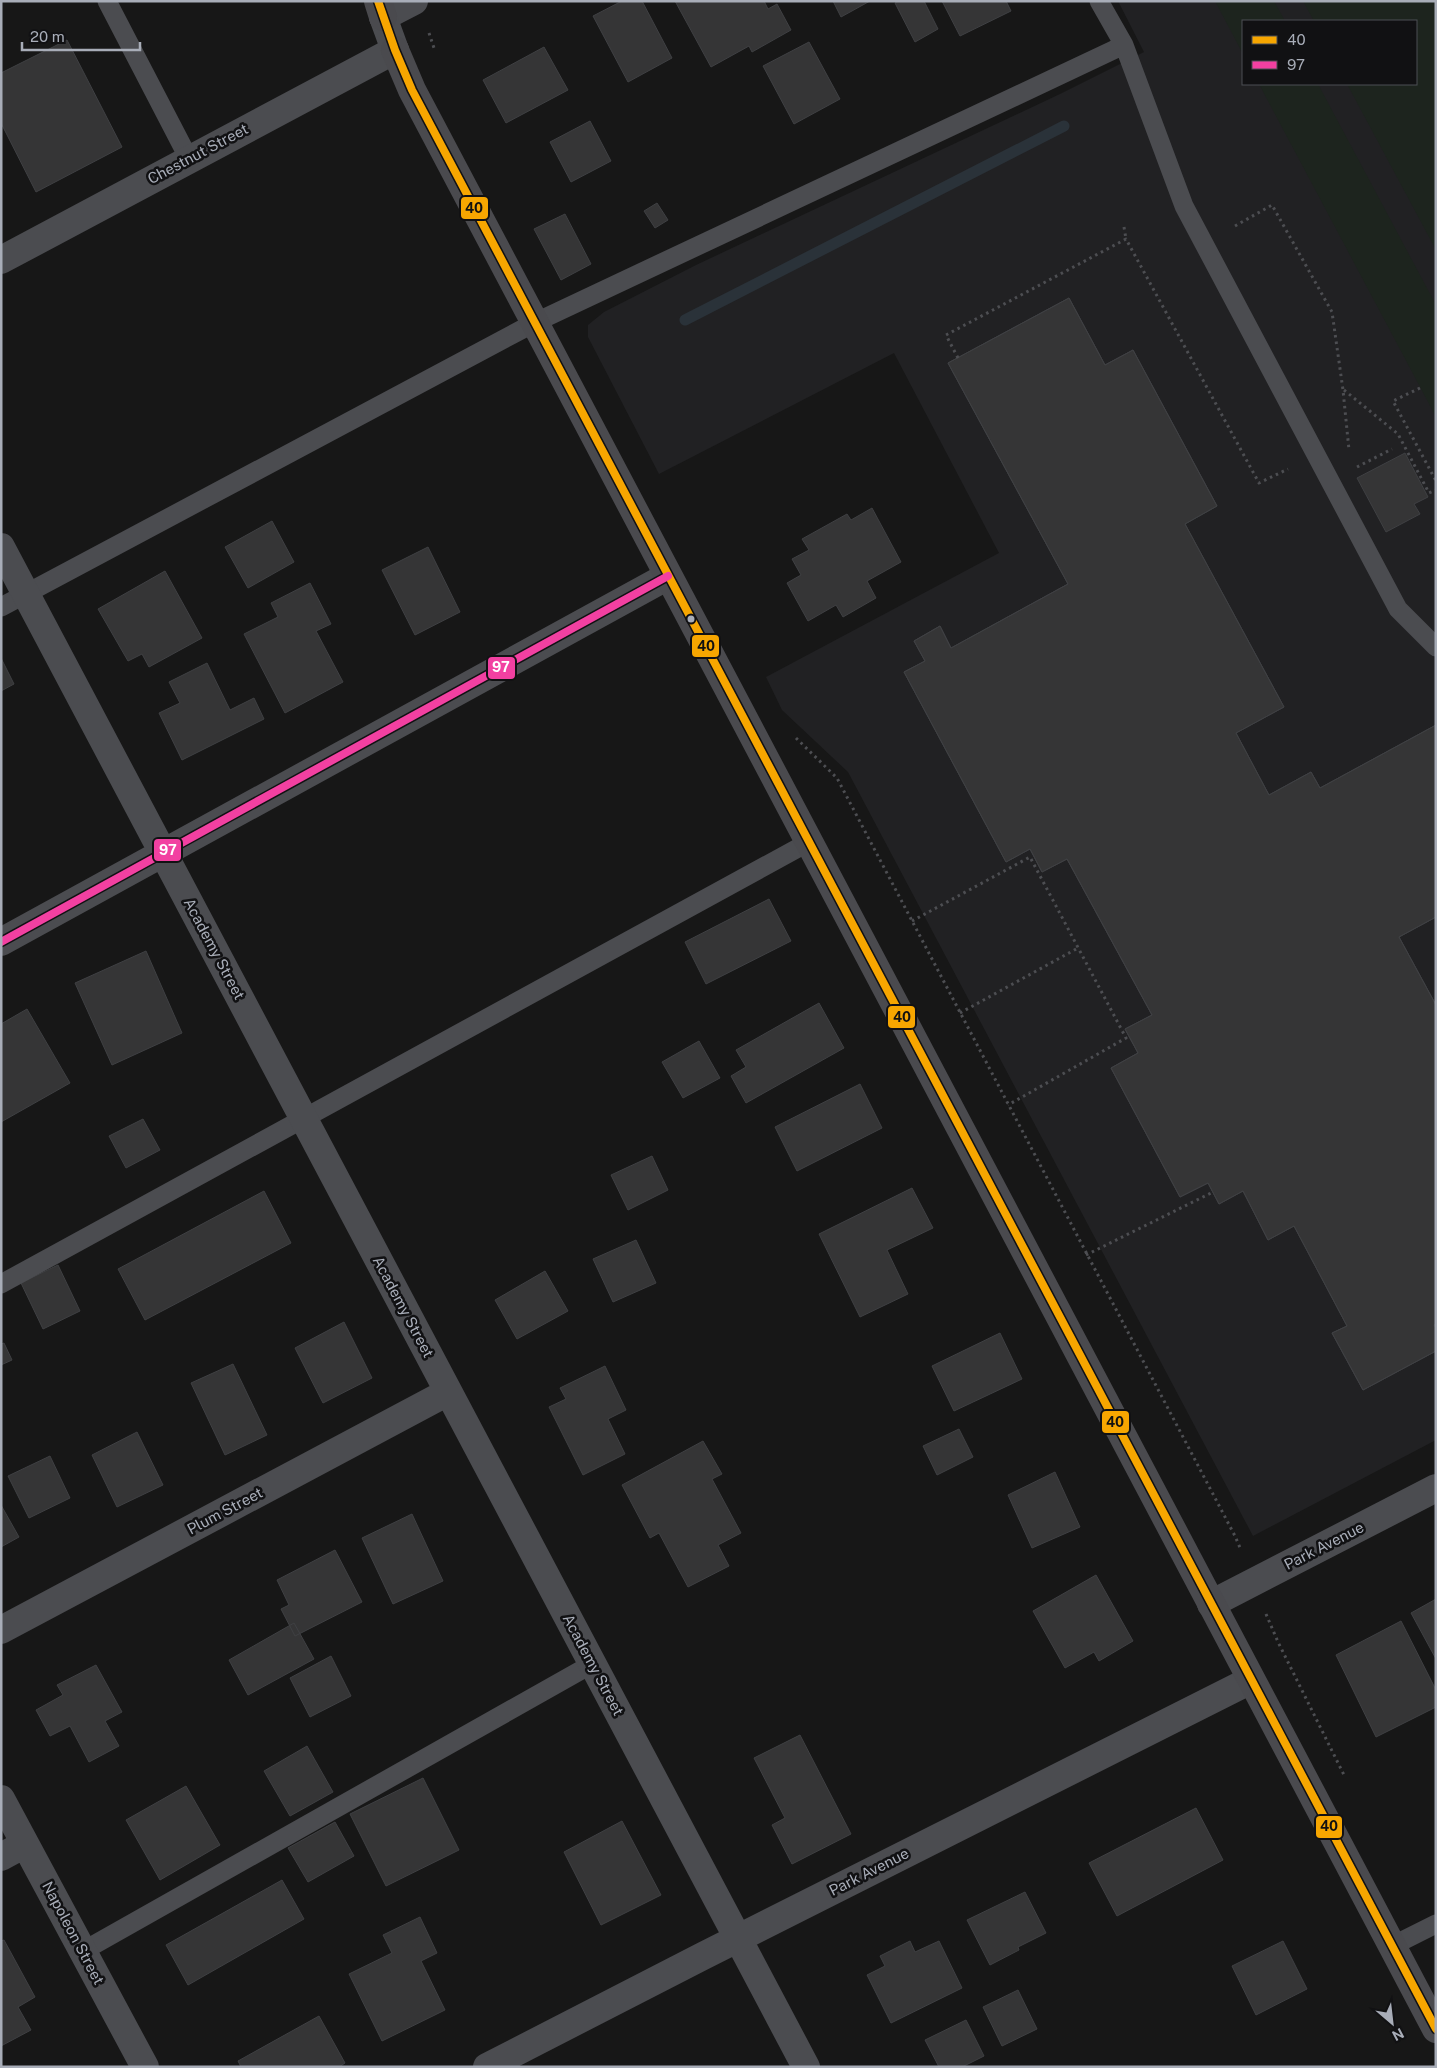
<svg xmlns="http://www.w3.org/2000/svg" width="1437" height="2068" font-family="'Public Sans',sans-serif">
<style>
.built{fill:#212123;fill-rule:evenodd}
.green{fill:#1d241e}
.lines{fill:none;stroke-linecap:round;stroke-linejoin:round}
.stream{stroke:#2a3239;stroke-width:11}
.building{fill:#353536;stroke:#3f4043}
.path{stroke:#4d4e52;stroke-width:3;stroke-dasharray:2.5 4;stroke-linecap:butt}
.service{stroke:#4b4c50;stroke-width:19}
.minor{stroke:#4b4c50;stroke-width:28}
.tertiary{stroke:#4b4c50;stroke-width:28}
.secondary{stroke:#4a4a4e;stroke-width:28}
.bus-1-casing{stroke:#111113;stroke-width:11}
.bus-2-casing{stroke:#111113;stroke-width:11}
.bus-1{stroke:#f7a600;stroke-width:8}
.bus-2{stroke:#f240a1;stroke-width:8}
.bus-dot{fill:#a8adb8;stroke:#111113;stroke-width:2}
.labels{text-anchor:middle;stroke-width:5;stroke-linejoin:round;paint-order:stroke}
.street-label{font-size:15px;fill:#a8adb8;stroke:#111113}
.line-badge{stroke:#111113;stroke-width:2}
.badge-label{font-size:14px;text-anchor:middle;font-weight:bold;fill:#fff}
.pale-badge-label{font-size:14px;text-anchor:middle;font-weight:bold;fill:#111}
</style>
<rect width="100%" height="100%" fill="#171717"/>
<!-- built -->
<path class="built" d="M1118,1H1436V1440L1253,1536L848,772L782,710L766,677L999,553L894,353L659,474L588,337V325L604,312L696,265L1060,94L1144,52ZM1243,21H1416V84H1243Z"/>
<!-- green -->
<path class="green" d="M1215,1H1274L1285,21H1243V54Z
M1303,1H1436V250L1347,84H1416V21H1314Z
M1259,84H1318L1436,305V417Z"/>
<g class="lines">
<!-- stream -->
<path class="stream" d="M685,320L1064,126"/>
</g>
<!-- building -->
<path class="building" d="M622,1H642L672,58L628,82L593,16Z
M675,1H764L768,9L777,4L791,30L752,52L749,46L711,67Z
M833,1H870L841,17Z
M899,1H924L938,29L915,42L895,3Z
M942,1H1006L1011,11L960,36Z
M67,40L122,147L36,192L1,123V73Z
M809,42L840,99L794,124L763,66Z
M544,47L568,90L506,123L483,80Z
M590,121L611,161L571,182L550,142Z
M657,203L668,220L655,228L644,211Z
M565,214L591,264L561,280L534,229Z
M1069,298L1105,365L1133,350L1217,506L1185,524L1284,707L1236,733L1269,795L1311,772L1320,788L1436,725V917L1399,937L1436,1005V1323L1434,1325L1436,1328V1351L1363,1390L1332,1333L1347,1326L1294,1226L1268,1240L1243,1191L1219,1204L1208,1183L1180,1197L1111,1068L1138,1053L1125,1029L1152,1015L1067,859L1042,872L1030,849L1006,862L904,672L925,661L914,641L940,626L951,648L1068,584L948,363Z
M1069,298L1105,365L1133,350L1217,506L1185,524L1284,707L1236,733L1269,795L1311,772L1320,788L1436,725V917L1399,937L1436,1005V1323L1434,1325L1436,1328V1351L1363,1390L1332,1333L1347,1326L1294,1226L1268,1240L1243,1191L1219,1204L1208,1183L1180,1197L1111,1068L1138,1053L1125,1029L1152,1015L1067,859L1042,872L1030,849L1006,862L904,672L925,661L914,641L940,626L951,648L1068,584L948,363Z
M1405,453L1428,497L1414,504L1420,514L1386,532L1357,478Z
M872,508L901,562L867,581L876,598L843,617L836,605L808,621L787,583L801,575L792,559L809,550L802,539L847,514L851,520Z
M272,521L294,562L248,588L225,547Z
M428,547L460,612L415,635L382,570Z
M165,571L202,638L149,667L142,654L128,661L98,609Z
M310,583L331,624L316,631L343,682L285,713L244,634L278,617L271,603Z
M1,658L14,684L1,691Z
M207,663L230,710L254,698L264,719L182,760L159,713L180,703L169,682Z
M769,899L791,941L706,984L685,942Z
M146,951L182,1033L112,1065L75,983Z
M819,1003L844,1048L746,1103L731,1076L746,1067L736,1050Z
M27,1009L70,1083L1,1122V1024Z
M699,1041L720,1078L683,1098L662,1062Z
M860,1084L882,1128L797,1171L775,1127Z
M143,1119L160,1150L126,1168L109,1136Z
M652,1156L668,1190L628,1210L611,1175Z
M912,1188L933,1228L887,1250L908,1294L860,1317L819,1234Z
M264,1191L291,1243L145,1320L118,1269Z
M636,1240L656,1283L613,1302L593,1259Z
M58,1265L80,1311L43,1329L21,1283Z
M545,1271L568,1311L517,1339L495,1300Z
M344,1322L372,1378L323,1403L295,1348Z
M1000,1333L1022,1379L954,1411L932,1366Z
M4,1343L12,1360L1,1365V1344Z
M233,1364L267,1435L225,1455L191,1383Z
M605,1366L626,1410L608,1419L625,1454L583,1475L549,1407L566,1399L560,1388Z
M959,1429L973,1457L937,1475L923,1446Z
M137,1432L163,1485L117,1507L92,1455Z
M703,1441L722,1474L712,1479L741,1533L718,1545L729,1566L688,1587L659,1533L650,1538L622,1485Z
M50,1456L70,1498L29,1518L8,1476Z
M1055,1472L1080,1527L1032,1548L1008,1495Z
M1,1505L19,1537L1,1547Z
M412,1514L443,1581L393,1604L362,1538Z
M335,1550L362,1602L295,1636L281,1609L289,1605L277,1580Z
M1096,1575L1133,1641L1099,1661L1094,1652L1065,1668L1033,1611Z
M1436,1599V1659L1411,1613Z
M1401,1621L1436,1690V1707L1376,1737L1336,1655Z
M294,1623L314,1659L248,1695L229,1660Z
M331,1656L351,1696L310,1717L290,1678Z
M96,1665L122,1712L105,1721L119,1746L89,1762L70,1726L50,1736L36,1710L63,1695L57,1685Z
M800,1735L851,1834L792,1864L772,1825L785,1818L754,1758Z
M307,1746L333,1792L290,1816L264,1771Z
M423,1778L459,1850L386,1886L350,1814Z
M186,1786L220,1845L160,1880L126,1820Z
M1196,1808L1223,1860L1117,1916L1089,1863Z
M622,1821L661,1895L601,1925L564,1852Z
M335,1822L354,1856L308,1882L288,1848Z
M282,1880L304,1919L188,1985L166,1945Z
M1025,1892L1046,1933L1018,1947L1019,1950L990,1965L967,1920Z
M420,1917L437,1953L421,1961L445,2010L382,2041L349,1974L392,1953L383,1935Z
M4,1940L35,1997L18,2007L31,2030L1,2046V1941Z
M910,1941L915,1952L939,1941L962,1988L891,2023L867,1975L885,1966L880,1956Z
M1283,1941L1307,1989L1256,2015L1232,1966Z
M1018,1990L1037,2029L1002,2046L983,2007Z
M319,2016L345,2063L339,2067H241L238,2061Z
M966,2020L984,2056L962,2067H939L925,2040Z"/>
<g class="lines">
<!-- path -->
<path class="path" d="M429,33L434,48
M1235,226L1272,205L1332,312L1343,390L1349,450
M1124,227L1126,239
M958,358L946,335L1126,239L1259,483L1288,469
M1420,388L1393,401L1436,481
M1344,390L1398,434L1429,493L1436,490
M1357,467L1392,449
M796,738L837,778L1235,1536L1241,1550
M912,921L1030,857L1126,1038L1008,1105
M960,1013L1078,948
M1086,1255L1213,1192
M1266,1614L1278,1642L1344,1775"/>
<!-- service -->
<path class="service" d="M107,1L189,159
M1099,1L1124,45L1184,206L1398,609L1436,647
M1,607L534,323L1124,45
M1,1284L809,842
M1392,1946L1436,1924
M83,1951L592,1664"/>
<!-- minor -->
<path class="minor" d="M383,17L414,1
M1,260L395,50
M1,547L806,2067
M1,942L668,576
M1211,1604L1436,1488
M1,1630L448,1392
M1,1799L145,2067
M1,1857L25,1844
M487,2067L703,1956L1251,1680"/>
<!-- tertiary -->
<path class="tertiary" d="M383,17L395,50"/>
<!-- secondary -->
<path class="secondary" d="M378,1L383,17
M395,50L412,90L1436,2029"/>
<!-- bus-1 casing -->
<g class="bus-1-casing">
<path id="bus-1" d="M378,1L395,50L412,90L1436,2029"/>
</g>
<!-- bus-2 casing -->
<g class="bus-2-casing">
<path id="bus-2" d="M1,942L668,576"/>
</g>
<!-- bus-1 -->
<use href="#bus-1" class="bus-1"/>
<!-- bus-2 -->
<use href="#bus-2" class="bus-2"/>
</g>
<!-- markers -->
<circle class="bus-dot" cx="691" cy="619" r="4.5"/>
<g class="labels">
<!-- street labels -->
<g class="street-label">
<text transform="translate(198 154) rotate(-28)" y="5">Chestnut Street</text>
<text transform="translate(214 949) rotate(62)" y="5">Academy Street</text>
<text transform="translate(403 1307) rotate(62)" y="5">Academy Street</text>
<text transform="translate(225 1511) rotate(-28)" y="5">Plum Street</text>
<text transform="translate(1324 1546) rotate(-27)" y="5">Park Avenue</text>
<text transform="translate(593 1665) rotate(62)" y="5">Academy Street</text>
<text transform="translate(869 1872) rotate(-27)" y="5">Park Avenue</text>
<text transform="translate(73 1933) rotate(62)" y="5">Napoleon Street</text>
</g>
</g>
<g class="line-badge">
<rect x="460" y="196" width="29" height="24" rx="5" fill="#f7a600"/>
<rect x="691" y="634" width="29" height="24" rx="5" fill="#f7a600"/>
<rect x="487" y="656" width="29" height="24" rx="5" fill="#f240a1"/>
<rect x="153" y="838" width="29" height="24" rx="5" fill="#f240a1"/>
<rect x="887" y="1005" width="29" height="24" rx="5" fill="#f7a600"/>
<rect x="1101" y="1410" width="29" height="24" rx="5" fill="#f7a600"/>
<rect x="1315" y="1815" width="28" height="24" rx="5" fill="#f7a600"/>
</g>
<g class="badge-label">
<text x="501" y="672">97</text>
<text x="168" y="855">97</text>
</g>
<g class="pale-badge-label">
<text x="474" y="213">40</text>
<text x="706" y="651">40</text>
<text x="902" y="1022">40</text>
<text x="1115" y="1427">40</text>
<text x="1329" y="1831">40</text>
</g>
<!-- border -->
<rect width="1437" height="2068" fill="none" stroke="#a8adb8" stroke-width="5"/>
<!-- legend -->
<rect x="1242" y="20" width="175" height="65" fill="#111113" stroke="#4d4f55"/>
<rect x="1252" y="36" width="25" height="8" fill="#f7a600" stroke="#4d4f55"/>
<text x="1287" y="45" font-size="15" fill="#a8adb8">40</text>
<rect x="1252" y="61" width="25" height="8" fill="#f240a1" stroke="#4d4f55"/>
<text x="1287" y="70" font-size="15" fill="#a8adb8">97</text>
<!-- north arrow -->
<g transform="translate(1392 2023) rotate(152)" stroke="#111113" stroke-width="4" paint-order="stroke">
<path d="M0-4L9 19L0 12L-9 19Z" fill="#a8adb8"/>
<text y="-8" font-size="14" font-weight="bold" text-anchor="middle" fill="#a8adb8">N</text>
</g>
<!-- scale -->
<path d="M22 42v8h118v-8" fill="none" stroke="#a8adb8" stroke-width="2.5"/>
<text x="30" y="42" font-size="15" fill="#a8adb8" stroke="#111113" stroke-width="4" paint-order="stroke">20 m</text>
</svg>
